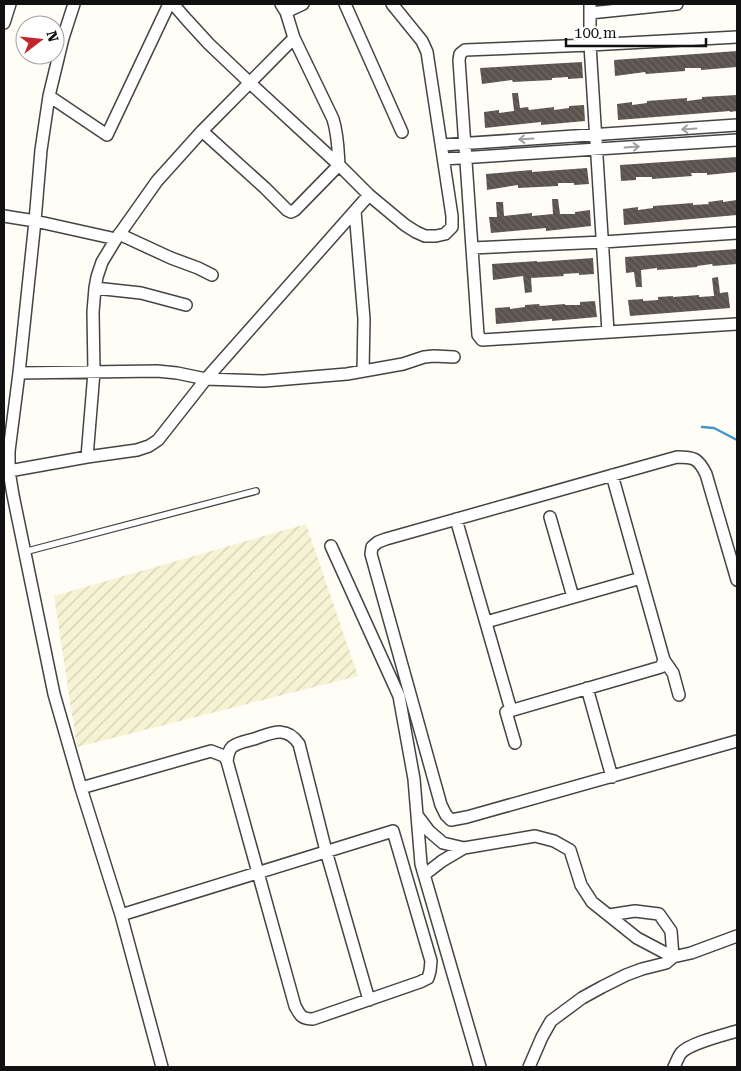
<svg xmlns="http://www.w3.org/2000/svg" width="741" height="1071" font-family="'Roboto Serif',serif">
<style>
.farmland{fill:url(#farmland-furrows)}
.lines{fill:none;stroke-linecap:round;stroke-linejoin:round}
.stream{stroke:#3f96cf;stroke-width:2.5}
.building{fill:url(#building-back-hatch)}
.service-casing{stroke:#444;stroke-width:8}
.minor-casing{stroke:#444;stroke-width:14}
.service{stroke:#fff;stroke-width:5.5}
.minor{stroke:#fff;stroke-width:11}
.oneway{stroke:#a0a0a0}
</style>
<defs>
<pattern id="farmland-furrows" width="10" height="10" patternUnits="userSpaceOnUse" patternTransform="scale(1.25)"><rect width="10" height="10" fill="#f6f3d4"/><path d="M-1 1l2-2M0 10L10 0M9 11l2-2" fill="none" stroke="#d2cfb5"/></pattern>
<pattern id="building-back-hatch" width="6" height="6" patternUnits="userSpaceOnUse" patternTransform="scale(1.25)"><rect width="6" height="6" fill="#5a524d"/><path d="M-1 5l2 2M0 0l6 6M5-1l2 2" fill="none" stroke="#6d6662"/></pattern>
</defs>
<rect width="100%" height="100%" fill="#fffdf5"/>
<!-- farmland -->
<path class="farmland" d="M306,524L358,676L77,747L54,596Z"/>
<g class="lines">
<!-- stream -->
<path class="stream" d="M702,427L714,428L737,440"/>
</g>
<!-- building -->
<path class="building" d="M737,51V67L701,70V68H685V71L646,74L645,72L615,76L614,60Z
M582,62L583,78L568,79V77L552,78V80L513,82L512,80L482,84L480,68Z
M512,93H518L520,108L528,107L529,110L554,107V110L569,108V106L584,105L585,121L541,125V122L485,128L484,112L499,110V113L514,111Z
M737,95V111L730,112V111L618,120L617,104L632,102V105L647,103V101L687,98V101L702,99V97Z
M737,157V172L707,175V173H691L692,176L652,179V177H636V180L621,181L620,165Z
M587,168L589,184L574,185V183H558V186L518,188V185L487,190L486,174L532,170V172Z
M552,199H558L560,214H575V212L590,210L591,226L546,231V228L491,233L489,217H497L496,202H503L504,216L532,213V216L553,214Z
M723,200V202L737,200V215L624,225L623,209L638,207V210L653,208V206L693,203V205L709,204L708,202Z
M737,249V264L713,266L712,264L697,266V267L657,270V268L641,270L642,287H636L634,272L626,273L625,257Z
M593,258L594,274L579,275V273L563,274L564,276L531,278L532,292L525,293L523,276L493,280L492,264L537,261V262Z
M718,277L720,293L728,292L730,308L630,316L628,300L643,299V301L658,300V297L673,296V297L699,295V297L714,296L712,278Z
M595,301L597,317L552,321V319L496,324L495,308L510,307V309L525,307V305L539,304L540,306L565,304V305H580V302Z"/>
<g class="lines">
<!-- service casing -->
<g class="service-casing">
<path id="service" d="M24,552L256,491"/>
</g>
<!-- minor casing -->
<g class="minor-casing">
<path id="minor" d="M74,4L63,38L49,96L41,150L35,221L19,373L9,451V471L13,495L54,694L81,788L121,915L162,1067
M173,4L187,20L209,44L250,83L339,165L369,195L405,225L416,232L425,236H436L445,234L452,227V216L427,52L422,41L392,4
M345,4L402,132
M590,4V45L608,332
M286,12L303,4
M590,13L677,4
M4,23L10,4
M737,37L590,45L465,50L460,54L459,60L478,335L482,340L737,324
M49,96L107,135L169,4
M202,131L265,188L287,210L291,212L295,210L339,165C338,149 338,135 333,119L294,38L286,12L281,4
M442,145L737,125
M444,159L737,140
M355,211L364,319L363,371
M4,216L35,221L116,239
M119,234L171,258L198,268L212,275
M472,248L603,242L737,233
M95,288L141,293L186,305
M19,373L157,371L177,373L206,379L264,381L347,374L403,364L424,357L434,356L454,357
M87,457L94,372L93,312L95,288L97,277L102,262L116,239L157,181L202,131L294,38
M9,471L87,457L137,450L149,446L158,440L206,379L369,195
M612,475L664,660L673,673L679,695
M550,517L573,597
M456,519L511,710
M331,546L399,696L414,779L421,864L480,1067
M737,580L706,474C698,458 694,457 677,457L386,539L378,542L372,547L371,554L441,805L446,815L451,820L467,817L737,741
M486,622L641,578
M587,688L612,777
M515,743L506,712L661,667L664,660
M227,761C228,756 228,751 232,747C238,742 247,741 254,739C272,733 286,725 299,744L326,851L369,1000
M81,788L211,751L224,756L227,761L295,1006C300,1015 301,1019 313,1019L420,982L428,978L430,971L431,961L393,831L121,915
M417,815L429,831L443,843L464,848L535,836L554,841L570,850L581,885L592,902L637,938L673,957
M424,875L442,861L464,848
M609,915L635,911L659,914L671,931L673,957
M529,1067L542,1037L551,1021L582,998L602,987L626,975L642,969L666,963L673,957L691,953L737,936
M674,1067C676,1063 678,1057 681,1053C690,1043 724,1035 737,1031"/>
</g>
<!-- service -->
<use href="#service" class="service"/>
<!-- minor -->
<use href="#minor" class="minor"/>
</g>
<!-- one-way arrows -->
<defs><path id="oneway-shaft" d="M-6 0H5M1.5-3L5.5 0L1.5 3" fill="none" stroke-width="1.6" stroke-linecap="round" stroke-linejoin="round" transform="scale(1.25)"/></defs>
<g class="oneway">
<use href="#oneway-shaft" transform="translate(689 129) rotate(176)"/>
<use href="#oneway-shaft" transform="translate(526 139) rotate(176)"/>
<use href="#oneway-shaft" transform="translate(632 147) rotate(-4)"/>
</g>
<!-- border -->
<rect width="741" height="1071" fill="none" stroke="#111111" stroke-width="10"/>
<!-- north arrow -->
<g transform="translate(40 40) rotate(74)"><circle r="24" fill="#ffffff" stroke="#a0a0a0"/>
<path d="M0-4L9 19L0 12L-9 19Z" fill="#c4262e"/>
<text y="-8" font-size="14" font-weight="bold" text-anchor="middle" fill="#111111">N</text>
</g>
<!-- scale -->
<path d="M566 38v8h140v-8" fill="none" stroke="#111111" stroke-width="2.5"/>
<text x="574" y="38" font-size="15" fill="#111111" stroke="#ffffff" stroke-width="4" paint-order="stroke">100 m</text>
</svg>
